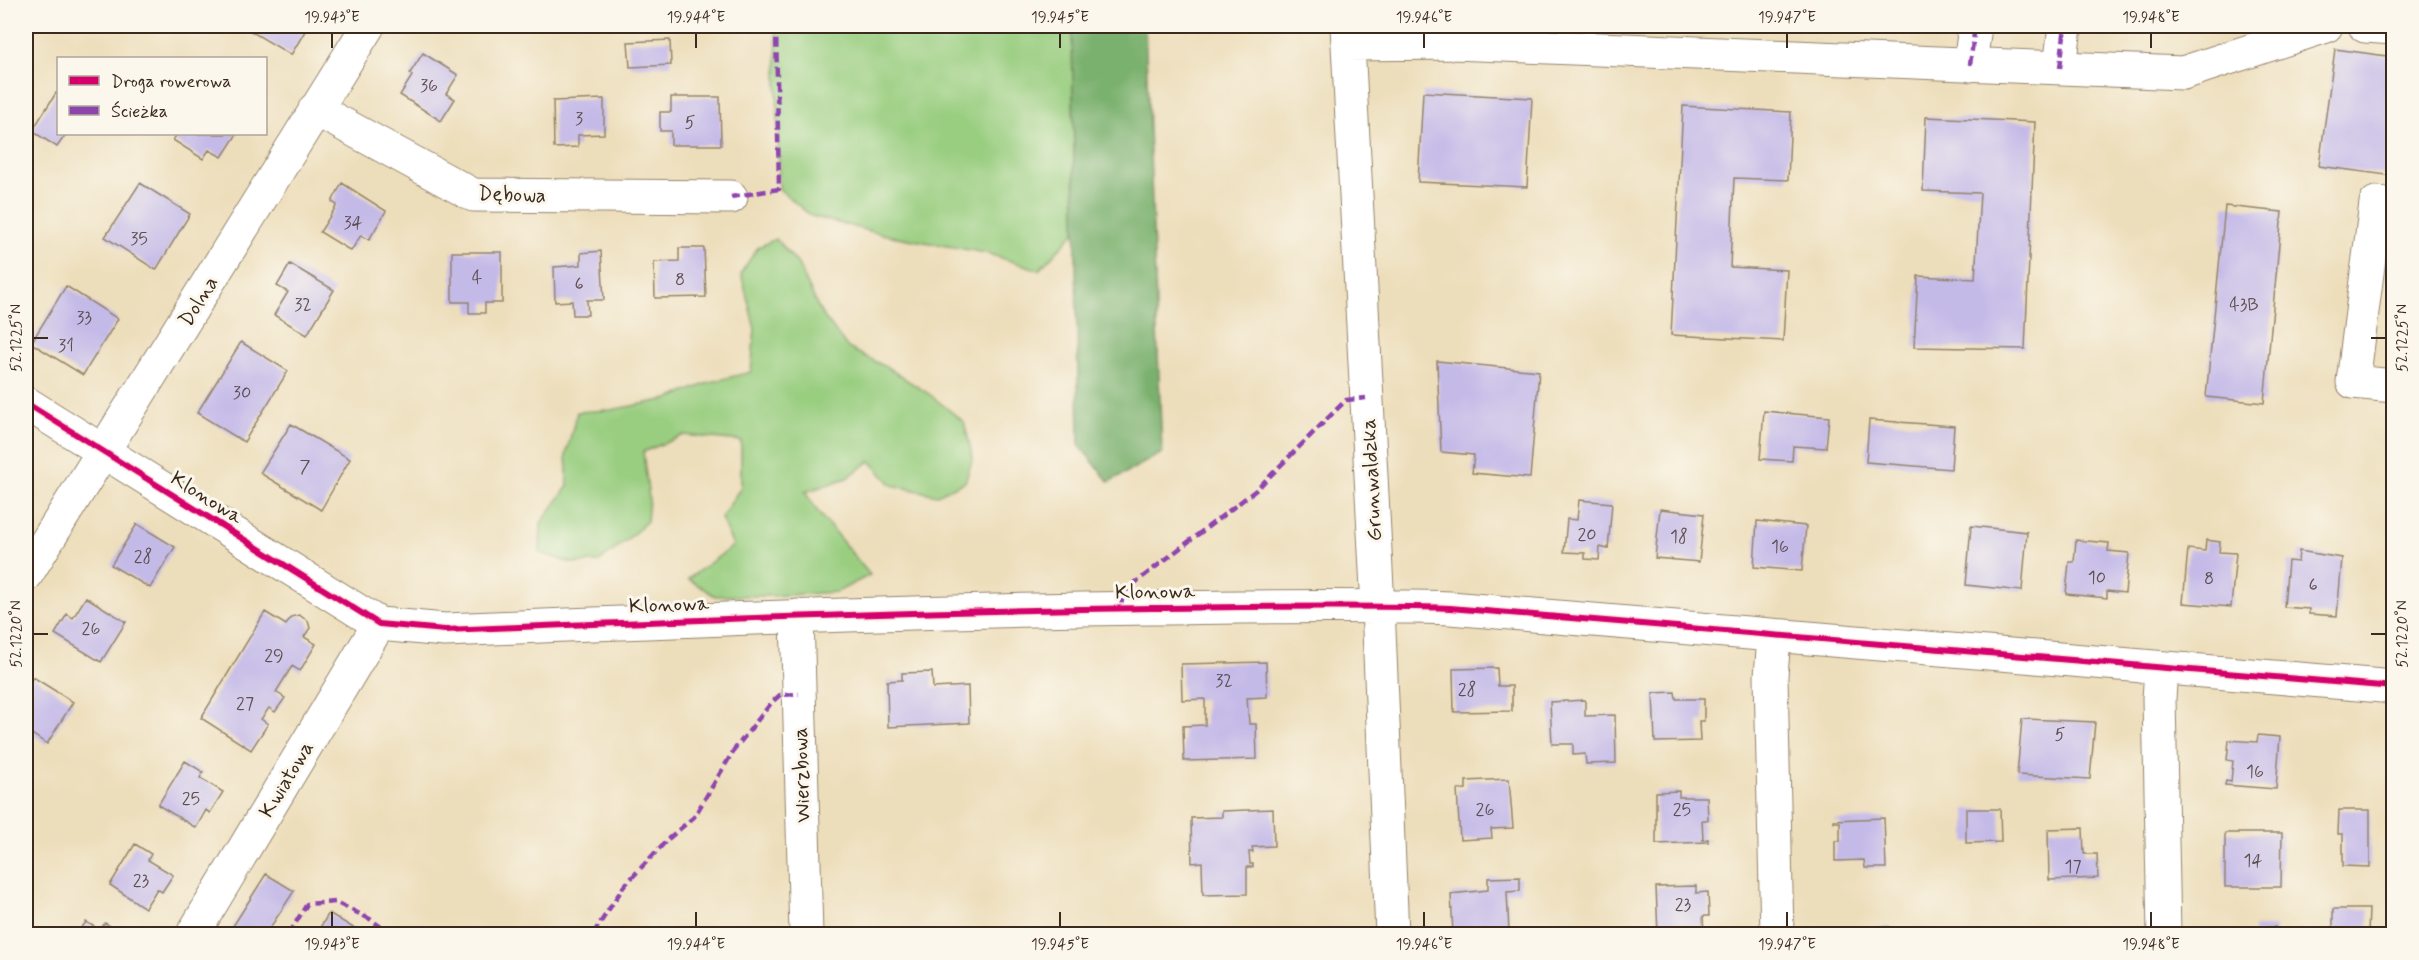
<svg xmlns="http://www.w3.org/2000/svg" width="2419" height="960" font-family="Mynerve,sans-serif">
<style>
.green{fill:#99ce80;stroke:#6a7c4f;stroke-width:1.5}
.forest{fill:#7ab16e;stroke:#5a6e46;stroke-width:1.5}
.building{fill:#c4bae8}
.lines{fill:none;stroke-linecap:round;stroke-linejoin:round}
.minor-casing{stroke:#94846c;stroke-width:35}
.minor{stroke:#fff;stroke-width:33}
.quiet{stroke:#8e44ad;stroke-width:4.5;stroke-dasharray:9 4.5;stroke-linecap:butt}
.cycleway-casing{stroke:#fbf7ec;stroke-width:10}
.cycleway{stroke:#d6006c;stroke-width:6}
.ticks{fill:none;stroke:#3b2a1e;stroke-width:2}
.labels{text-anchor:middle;stroke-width:6;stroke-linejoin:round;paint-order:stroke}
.number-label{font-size:18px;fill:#5d4e50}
.street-label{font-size:21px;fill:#3b2a1e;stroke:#fbf7ec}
.neatline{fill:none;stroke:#3b2a1e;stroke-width:2}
.ticks-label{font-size:15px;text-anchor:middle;fill:#3b2a1e}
</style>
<rect width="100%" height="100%" fill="#fbf7ec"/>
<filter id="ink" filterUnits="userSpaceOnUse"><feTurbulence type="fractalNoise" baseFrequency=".0167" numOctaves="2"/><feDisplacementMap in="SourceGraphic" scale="12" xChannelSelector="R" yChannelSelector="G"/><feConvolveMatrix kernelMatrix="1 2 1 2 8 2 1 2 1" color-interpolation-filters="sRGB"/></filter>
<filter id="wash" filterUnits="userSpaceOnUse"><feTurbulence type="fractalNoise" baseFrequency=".008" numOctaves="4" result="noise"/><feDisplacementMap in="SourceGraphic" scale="24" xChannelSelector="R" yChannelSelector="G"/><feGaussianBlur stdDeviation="1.35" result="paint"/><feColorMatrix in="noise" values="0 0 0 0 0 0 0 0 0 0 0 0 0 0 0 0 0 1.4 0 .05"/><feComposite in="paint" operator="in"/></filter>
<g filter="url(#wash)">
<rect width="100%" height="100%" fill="#eddebb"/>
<!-- green -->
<path class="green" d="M776,26H1072L1075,232L1039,270L986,253L886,235L811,216L779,189Z
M776,239L798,264L821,313L848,348L888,368L929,394L964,422L973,458L965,482L937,495L892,485L870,461L847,478L805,492L818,512L870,575L837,592L772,596H715L688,579L733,546L721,518L741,487V441L684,435L643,452L649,498L647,521L627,540L599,562L571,563L540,553L541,523L568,486L566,455L577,412L611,410L668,399L711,382L751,372L755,329L741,273L758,247Z"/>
<!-- forest -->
<path class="forest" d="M1072,26H1145L1162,453L1109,482L1079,445Z"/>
<g id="blocks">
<!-- building -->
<path class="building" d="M242,26H308L291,55Z
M670,40L671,65L630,67L628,42Z
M2335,49L2394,57V176L2319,166Z
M423,53L458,75L446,94L455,99L441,121L400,95L412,76L410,73Z
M1423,92L1532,98L1527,187L1418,182Z
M56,93L58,95V134H66L57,147L32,131Z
M671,97H720L721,145H671V131H660V112H671Z
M604,99V134L578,135V147L554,148L553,101Z
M1683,106L1791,112L1788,180L1734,178L1730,267L1787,270L1783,341L1671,335Z
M1926,117L2035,122L2025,349L1914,347L1918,276L1975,279L1980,193L1923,191Z
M177,134H237L222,157L209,150L203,159L173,140Z
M140,183L190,214L156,270L105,237Z
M342,183L386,211L369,240L361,235L351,251L320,232L337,205L332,202Z
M2225,206L2282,212L2264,403L2206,397Z
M679,248H704L706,297L655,298L654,262L679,261Z
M601,251L604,300H587L588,315H573L572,301L555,302L554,267L581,265V253Z
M452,252H502V303H485V313H469V302H452Z
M290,264L334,290L307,335L274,315L288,292L277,286Z
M66,286L118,319L83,375L31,343Z
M241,342L288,371L244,442L197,413Z
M1437,361L1539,371L1530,478L1472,473L1474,455L1441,452Z
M1764,411L1829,417L1826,448L1793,446L1792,461L1760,459Z
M1869,420L1954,426L1951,469L1866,462Z
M291,424L350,459L321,510L260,473Z
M1579,500L1612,503L1608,549L1600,547L1599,560L1585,559V553L1564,552L1567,519L1577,520Z
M1660,509L1704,514L1699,562L1655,558Z
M1757,521L1806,526L1802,571L1754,567Z
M137,524L175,547L150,588L111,565Z
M1971,526L2027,532L2022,591L1966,585Z
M2076,540L2109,543L2108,551L2129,553L2125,593L2107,591V598L2066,594L2069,562H2074Z
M2206,540L2220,542L2219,552L2236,553L2231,607L2183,603L2188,549L2205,551Z
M2299,551L2342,558L2337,616L2309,614V609L2284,607L2288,561L2298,562Z
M86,597L126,622L101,662L55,634L67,614L73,618Z
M265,612L286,625L291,617L299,615L308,621L310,628L304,637L316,644L300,671L292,666L276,692L285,698L275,712L269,708L261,719L268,724L251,750L201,718Z
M1266,662L1267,697L1247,698L1249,724H1256L1257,759L1184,761L1183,726L1205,725V699L1182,700L1181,664Z
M1497,668L1498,686H1512V711L1454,712L1453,669Z
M932,672L933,688L968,686L969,723L888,727L887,681L902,680V673Z
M33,677L73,702L47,744L26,730V690Z
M1675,692L1676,699H1704V721H1699L1700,741L1655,742L1653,693Z
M1585,700V716L1615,715L1616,763L1586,764L1585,754L1573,755V744H1552L1550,702Z
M2022,719L2095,722L2090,779L2017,775Z
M2258,735L2280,737L2276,789L2225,785L2226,781L2231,782L2233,761L2227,760L2229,740L2257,742Z
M185,761L203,772L200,778L223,792L210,813L206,810L196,828L158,805Z
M1509,779L1513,828L1491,829L1492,838L1460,840L1457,790L1466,789V781Z
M1679,791V797H1707L1708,820H1702L1703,840L1708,839V842L1656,844V792Z
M1273,809L1274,846L1252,847L1253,852H1249L1250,864H1253V867H1247V894L1203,895L1202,862L1192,863L1191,818L1222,817V811Z
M1966,809H2000L2001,842L1966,843Z
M2339,810H2370V867L2343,866V834H2338Z
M1884,818L1886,868H1865L1864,860L1835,861V841H1840V822H1834V820Z
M2083,828L2084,854H2097L2098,878L2049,880L2048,829Z
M2225,833H2282L2281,887H2225Z
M135,844L151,854L148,860L173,875L162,892L157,889L145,908L110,885Z
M266,874L294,891L266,934H228Z
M1520,877V891L1507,892L1509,932L1453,934L1451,894L1488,890V878Z
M1696,886V893L1708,892L1709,916H1703L1704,934H1658L1656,887Z
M2333,909H2369L2368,934H2333Z
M329,913L363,934H316Z
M86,922L100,930L105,923L117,930L115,934L103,932L101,934H77Z
M1890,927V934H1867V928Z
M2253,927H2275V934H2253Z"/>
</g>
</g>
<g filter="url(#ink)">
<use href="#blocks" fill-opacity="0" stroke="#94846c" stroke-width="1.5"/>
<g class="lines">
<!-- minor casing -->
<g class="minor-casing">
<path id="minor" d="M1347,26L1378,607L1392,934
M2365,26L2394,28
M1348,44L1453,43L2183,73L2326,26
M1970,65L1975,26
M2060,68L2065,26
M315,109L473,195L731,197
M2394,205L2376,203L2353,382L2394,386
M26,403L379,624L445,630C681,620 916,611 1152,608C1251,607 1351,605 1450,608L2394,687
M26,575L368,26
M797,616L806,934
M1774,637L1771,676L1777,934
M2161,669L2159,699L2164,934
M193,934L379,624"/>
</g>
<!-- minor -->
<use href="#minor" class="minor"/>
<!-- quiet -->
<path class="quiet" d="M1970,65L1975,26
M2060,68L2065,26
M731,197L779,189L776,26
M1121,608L1123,592L1256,490L1346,400L1366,398
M289,934L307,904L335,902L370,919L391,934
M593,934L624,886L668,839L694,817L734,750L772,702L780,695L799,694"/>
<!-- cycleway casing -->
<g class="cycleway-casing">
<path id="cycleway" d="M26,403L379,624L445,630C681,620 916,611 1152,608C1251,607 1351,605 1450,608L2394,687"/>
</g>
<!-- cycleway -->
<use href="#cycleway" class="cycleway"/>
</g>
</g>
<!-- ticks -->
<path class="ticks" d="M332,33V48M696,33V48M1060,33V48M1424,33V48M1787,33V48M2151,33V48M33,338H48M2371,338H2386M33,634H48M2371,634H2386M332,912V927M696,912V927M1060,912V927M1424,912V927M1787,912V927M2151,912V927"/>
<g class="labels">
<!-- number labels -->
<g class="number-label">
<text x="429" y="91">36</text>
<text x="579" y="124">3</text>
<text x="690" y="128">5</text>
<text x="353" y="228">34</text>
<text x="139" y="244">35</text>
<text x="477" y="283">4</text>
<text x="680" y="285">8</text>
<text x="579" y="289">6</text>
<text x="303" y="310">32</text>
<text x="2244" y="310">43B</text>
<text x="84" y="323">33</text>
<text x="66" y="351">31</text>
<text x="242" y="398">30</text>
<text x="305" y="472">7</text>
<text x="1587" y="540">20</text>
<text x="1679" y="542">18</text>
<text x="1780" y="552">16</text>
<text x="143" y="562">28</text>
<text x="2097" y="583">10</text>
<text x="2209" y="584">8</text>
<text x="2313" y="590">6</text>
<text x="91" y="634">26</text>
<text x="274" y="661">29</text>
<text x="1224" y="686">32</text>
<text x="1467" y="695">28</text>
<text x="245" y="709">27</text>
<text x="2060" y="740">5</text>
<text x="2255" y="777">16</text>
<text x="191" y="804">25</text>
<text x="1485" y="815">26</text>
<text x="1682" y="815">25</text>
<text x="2253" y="866">14</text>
<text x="2073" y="872">17</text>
<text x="141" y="886">23</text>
<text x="1683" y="910">23</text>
</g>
<!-- street labels -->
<g class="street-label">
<text transform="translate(512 194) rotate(2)" y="7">Dębowa</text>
<text transform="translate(198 301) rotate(-58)" y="7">Dolna</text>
<text transform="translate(1371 480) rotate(-93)" y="7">Grunwaldzka</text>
<text transform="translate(207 497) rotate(32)" y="7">Klonowa</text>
<text transform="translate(1155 591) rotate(-1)" y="7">Klonowa</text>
<text transform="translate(669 604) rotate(-2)" y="7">Klonowa</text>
<text transform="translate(801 775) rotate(-92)" y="7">Wierzbowa</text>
<text transform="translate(286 779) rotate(-59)" y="7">Kwiatowa</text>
</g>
</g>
<!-- margin -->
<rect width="2419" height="960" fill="none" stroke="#fbf7ec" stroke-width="66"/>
<!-- legend -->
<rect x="57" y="57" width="210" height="78" fill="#fbf7ec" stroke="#aea59a" stroke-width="1.5"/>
<rect x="69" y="76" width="30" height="9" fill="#d6006c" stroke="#aea59a" stroke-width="1.5"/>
<text x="111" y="87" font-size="18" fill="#3b2a1e">Droga rowerowa</text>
<rect x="69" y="106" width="30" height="9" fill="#8e44ad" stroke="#aea59a" stroke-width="1.5"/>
<text x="111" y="117" font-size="18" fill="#3b2a1e">Ścieżka</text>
<rect x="33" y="33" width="2353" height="894" class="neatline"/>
<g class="ticks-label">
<text x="332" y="22">19.943°E</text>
<text x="696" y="22">19.944°E</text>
<text x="1060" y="22">19.945°E</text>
<text x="1424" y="22">19.946°E</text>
<text x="1787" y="22">19.947°E</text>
<text x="2151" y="22">19.948°E</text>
<text transform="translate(16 338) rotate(-90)" y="5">52.1225°N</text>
<text transform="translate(2402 338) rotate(-90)" y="5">52.1225°N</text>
<text transform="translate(16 634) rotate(-90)" y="5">52.1220°N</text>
<text transform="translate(2402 634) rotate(-90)" y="5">52.1220°N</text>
<text x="332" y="949">19.943°E</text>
<text x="696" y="949">19.944°E</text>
<text x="1060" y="949">19.945°E</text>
<text x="1424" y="949">19.946°E</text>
<text x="1787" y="949">19.947°E</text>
<text x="2151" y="949">19.948°E</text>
</g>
</svg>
